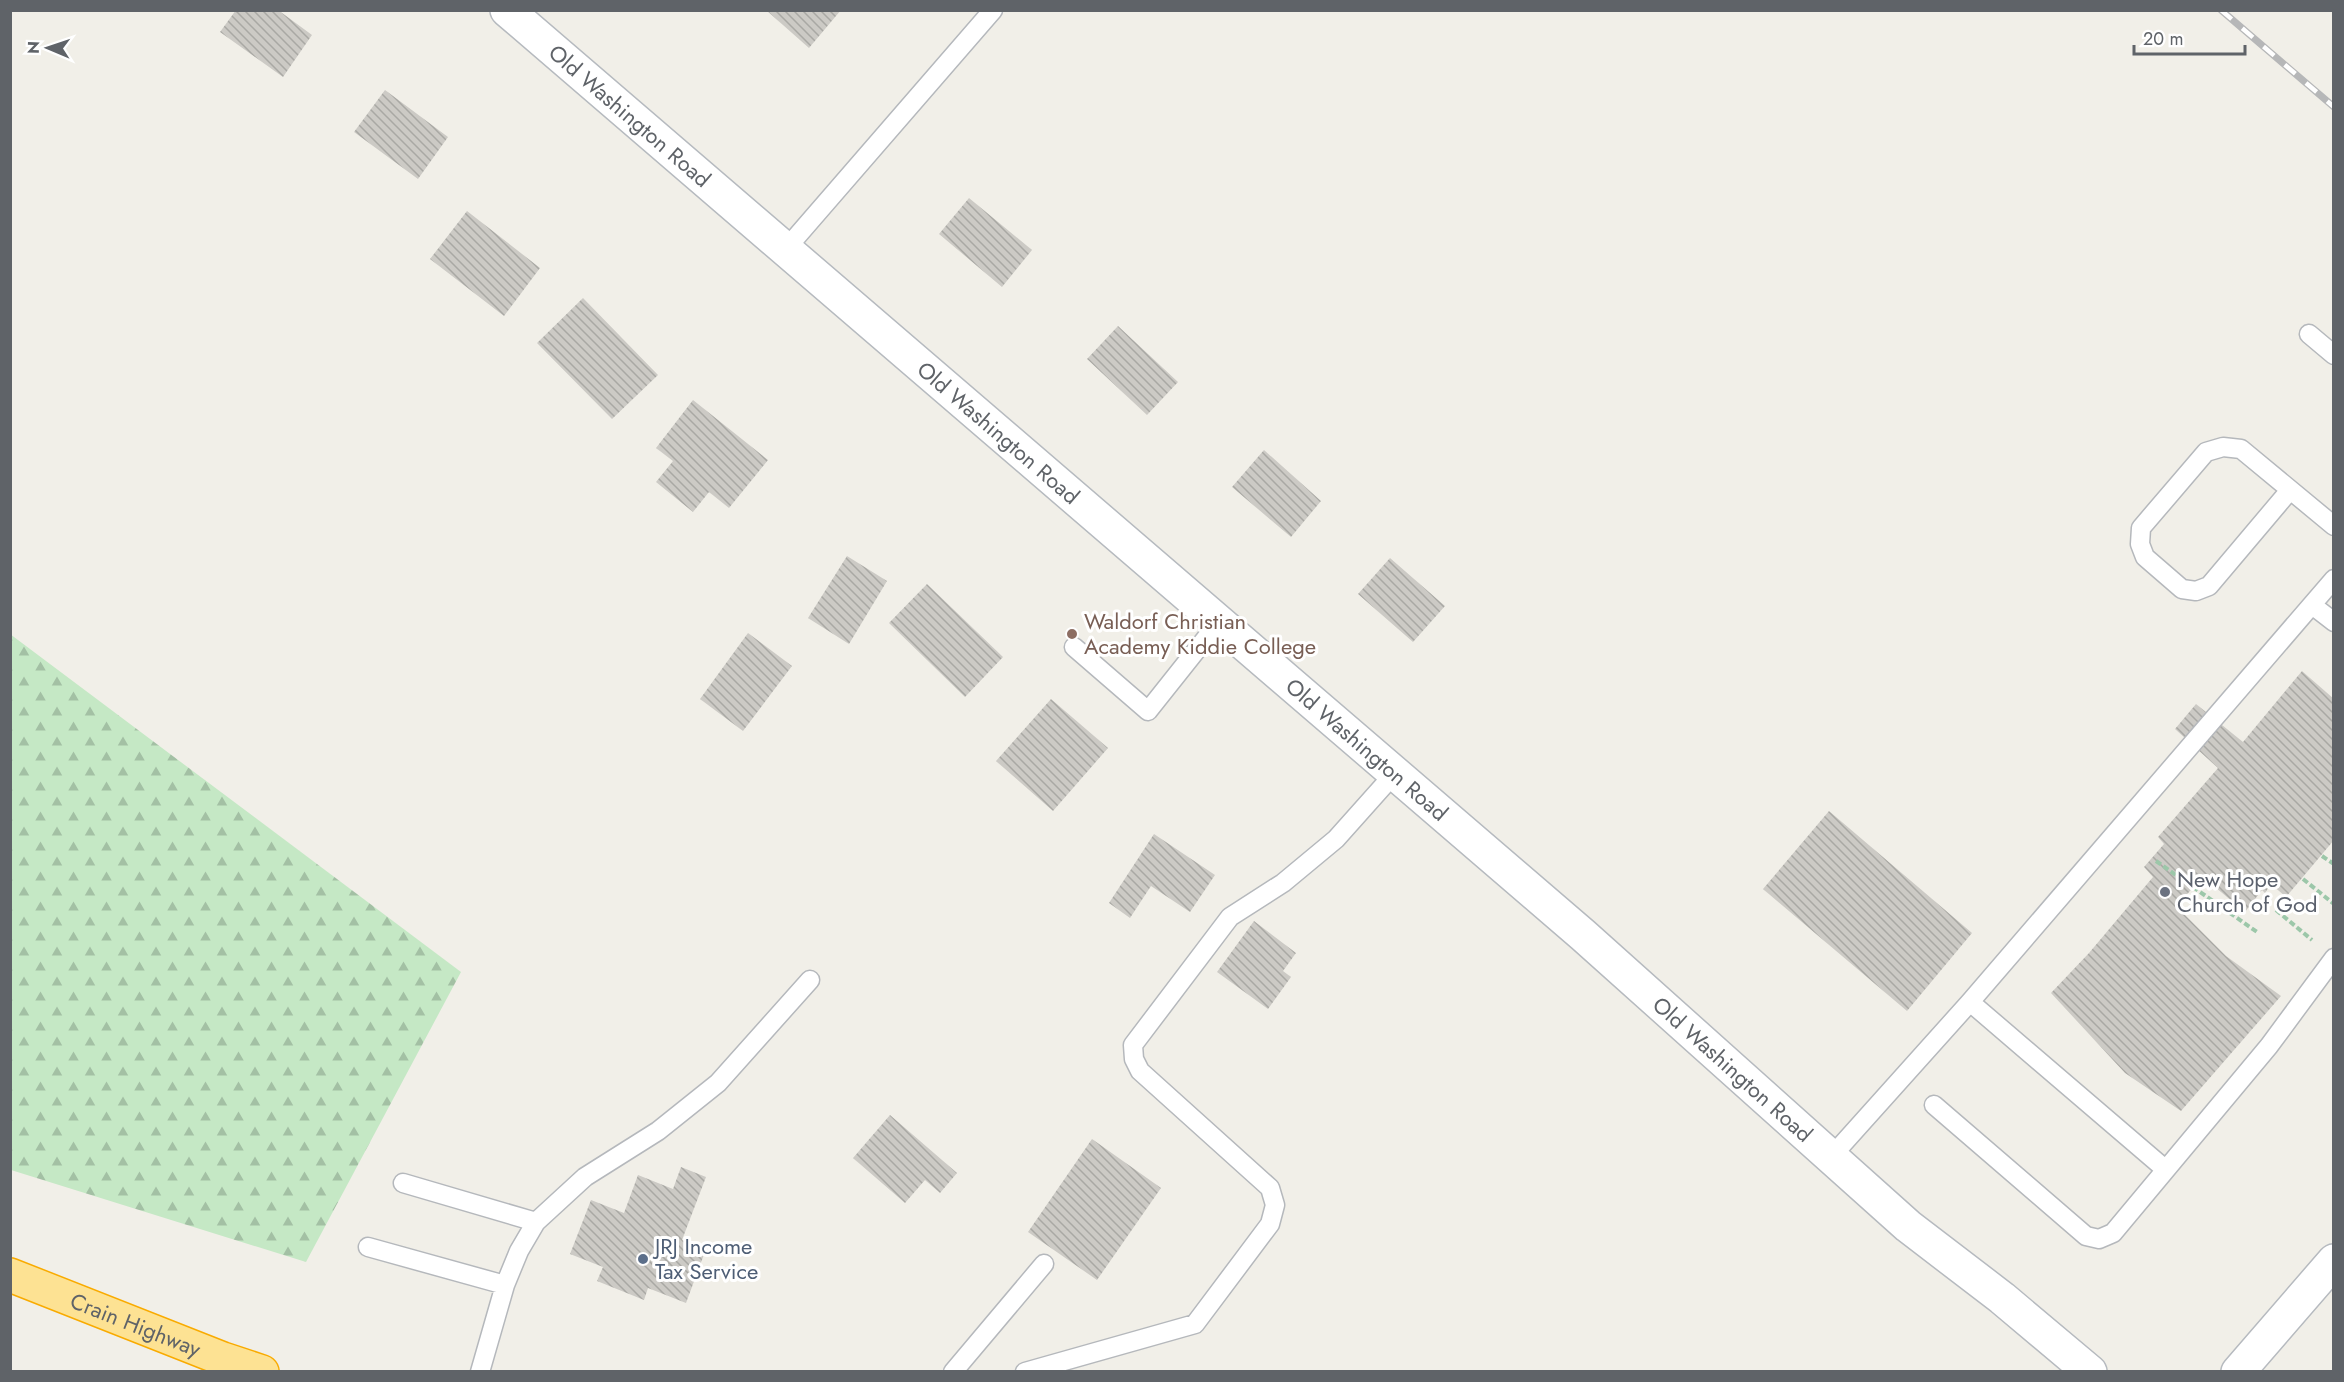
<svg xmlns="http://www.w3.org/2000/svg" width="2344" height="1382" font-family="Jost,sans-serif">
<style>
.forest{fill:url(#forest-firs)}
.building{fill:url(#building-back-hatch)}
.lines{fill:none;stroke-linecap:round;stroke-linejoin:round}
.lane-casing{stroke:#b5b8bc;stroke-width:21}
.secondary-casing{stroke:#b6babf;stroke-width:36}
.highway-casing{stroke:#f9ab00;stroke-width:36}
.path{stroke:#9cc7a9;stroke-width:4;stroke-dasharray:6 3;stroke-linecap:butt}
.lane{stroke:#fff;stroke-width:18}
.secondary{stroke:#fff;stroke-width:33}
.highway{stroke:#fde293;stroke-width:33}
.rail-casing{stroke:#b6b7b8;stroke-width:7}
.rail{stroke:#fff;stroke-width:4.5;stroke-dasharray:14;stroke-linecap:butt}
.education-dot{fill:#8d6e63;stroke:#fff;stroke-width:2}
.worship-dot{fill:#6b7280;stroke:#fff;stroke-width:2}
.service-dot{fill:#5c6f8a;stroke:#fff;stroke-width:2}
.labels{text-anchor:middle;stroke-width:6;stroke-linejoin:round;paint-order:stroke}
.street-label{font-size:22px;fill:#5f6368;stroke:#fff}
.education-label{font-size:22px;fill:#785e54;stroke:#fff;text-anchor:start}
.worship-label{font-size:22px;fill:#5b616d;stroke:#fff;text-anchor:start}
.service-label{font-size:22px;fill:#4e5e75;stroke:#fff;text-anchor:start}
</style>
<defs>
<pattern id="forest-firs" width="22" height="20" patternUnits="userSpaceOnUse" patternTransform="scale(1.5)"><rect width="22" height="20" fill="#c5e8c5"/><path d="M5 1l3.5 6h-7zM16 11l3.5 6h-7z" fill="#a3c0a4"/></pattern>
<pattern id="building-back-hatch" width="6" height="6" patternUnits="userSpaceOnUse" patternTransform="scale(1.5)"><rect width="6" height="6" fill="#cccac5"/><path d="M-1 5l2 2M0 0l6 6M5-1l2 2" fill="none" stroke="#a9a8a4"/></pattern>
</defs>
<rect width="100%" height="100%" fill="#f1efe8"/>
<!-- forest -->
<path class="forest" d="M10,634L461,972L306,1262L11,1170Z"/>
<!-- building -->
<path class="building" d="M236,10H278L312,35L283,77L220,32Z
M766,10H841L809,48Z
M385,90L448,137L418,179L354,132Z
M969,198L1032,250L1002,287L939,234Z
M467,211L540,268L504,316L430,259Z
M583,298L658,375L612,419L537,343Z
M1118,326L1178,382L1147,415L1087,359Z
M693,400L768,460L729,508L709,492L693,512L656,482L673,461L656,448Z
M1264,450L1321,501L1291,537L1232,487Z
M847,556L887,581L849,644L808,618Z
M1390,558L1445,606L1413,642L1358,594Z
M927,584L1003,657L965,697L889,623Z
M748,633L792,666L743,731L700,699Z
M2302,671L2334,699V840L2286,897L2271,884L2265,893L2262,890L2245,912L2203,877L2176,906L2226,956L2281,996L2181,1111L2125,1073L2051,993L2089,953L2153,877L2144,867L2164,844L2158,837L2218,768L2175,729L2196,704L2243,742Z
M1051,699L1108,748L1053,811L996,761Z
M1829,811L1972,933L1907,1011L1763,889Z
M1154,834L1215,875L1190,912L1151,886L1130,918L1109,903Z
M1254,921L1296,953L1283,971L1291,977L1268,1009L1217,972Z
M890,1115L957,1173L940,1193L925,1180L905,1203L853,1158Z
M1092,1139L1161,1188L1097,1280L1028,1232Z
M681,1167L706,1177L682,1240L706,1249L686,1303L648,1288L644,1300L597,1281L603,1267L570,1254L591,1200L624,1213L638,1175L673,1189Z"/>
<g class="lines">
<!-- lane casing -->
<g class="lane-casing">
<path id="lane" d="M785,250L993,10
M2309,334L2334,355
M2290,490L2209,586L2196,591L2182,589L2145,557L2140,544L2141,528L2206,452L2223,447L2241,449L2334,526
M2312,605L2334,622
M1074,647L1148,711L1218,623
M1970,1002L2165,1169
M1934,1105L2086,1236L2099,1239L2113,1233L2269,1046L2334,958
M1831,1157L1970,1002L2334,579
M403,1183L536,1222
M368,1247L505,1285
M480,1372L505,1285L519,1251L536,1222L585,1177L658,1131L718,1083L810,980
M953,1372L1044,1264
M1025,1372L1195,1324L1270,1224L1275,1205L1270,1188L1140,1071L1134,1059L1133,1045L1230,917L1283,883L1336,839L1394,774"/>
</g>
<!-- secondary casing -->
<g class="secondary-casing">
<g id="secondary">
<path id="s1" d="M507,10L1583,935L1908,1226L2002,1298L2090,1372"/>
<path d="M2238,1372L2334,1261"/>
</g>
</g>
<!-- highway casing -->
<g class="highway-casing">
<g id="highway">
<path id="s2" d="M10,1275L223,1359L262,1372"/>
</g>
</g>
<!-- path -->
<path class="path" d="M2322,856L2334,864
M2156,861L2257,932
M2303,879L2334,904
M2276,910L2312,940"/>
<!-- lane -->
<use href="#lane" class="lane"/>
<!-- secondary -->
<use href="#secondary" class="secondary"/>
<!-- highway -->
<use href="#highway" class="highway"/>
<!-- rail casing -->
<g class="rail-casing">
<path id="rail" d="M2221,10L2334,107"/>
</g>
<!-- rail -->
<use href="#rail" class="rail"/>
</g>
<!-- markers -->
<circle class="education-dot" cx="1072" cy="634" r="6"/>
<circle class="worship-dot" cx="2165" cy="892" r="6"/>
<circle class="service-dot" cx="643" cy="1259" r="6"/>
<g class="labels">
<!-- street labels -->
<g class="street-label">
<text dy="8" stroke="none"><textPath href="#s1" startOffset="162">Old Washington Road</textPath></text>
<text dy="8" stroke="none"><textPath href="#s1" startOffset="648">Old Washington Road</textPath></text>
<text dy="8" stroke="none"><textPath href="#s1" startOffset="1134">Old Washington Road</textPath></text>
<text dy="8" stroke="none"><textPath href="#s1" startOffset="1620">Old Washington Road</textPath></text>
<text dy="8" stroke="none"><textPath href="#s2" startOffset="135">Crain Highway</textPath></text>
</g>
<!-- education labels -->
<g class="education-label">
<text x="1084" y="629">Waldorf Christian<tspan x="1084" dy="25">Academy Kiddie College</tspan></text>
</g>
<!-- worship labels -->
<g class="worship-label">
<text x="2177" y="887">New Hope<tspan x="2177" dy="25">Church of God</tspan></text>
</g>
<!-- service labels -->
<g class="service-label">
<text x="655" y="1254">JRJ Income<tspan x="655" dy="25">Tax Service</tspan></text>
</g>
</g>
<!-- border -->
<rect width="2344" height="1382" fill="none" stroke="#5f6368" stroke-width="24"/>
<!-- north arrow -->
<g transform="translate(48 48) rotate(272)" stroke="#ffffff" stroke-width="4.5" paint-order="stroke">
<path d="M0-4.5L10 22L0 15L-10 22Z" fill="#5f6368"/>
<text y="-9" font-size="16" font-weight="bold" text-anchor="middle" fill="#5f6368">N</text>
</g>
<!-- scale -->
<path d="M2134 45v9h111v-9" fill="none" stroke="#5f6368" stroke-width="3"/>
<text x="2143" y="45" font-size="18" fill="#5f6368" stroke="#ffffff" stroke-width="4.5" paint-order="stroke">20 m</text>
</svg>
